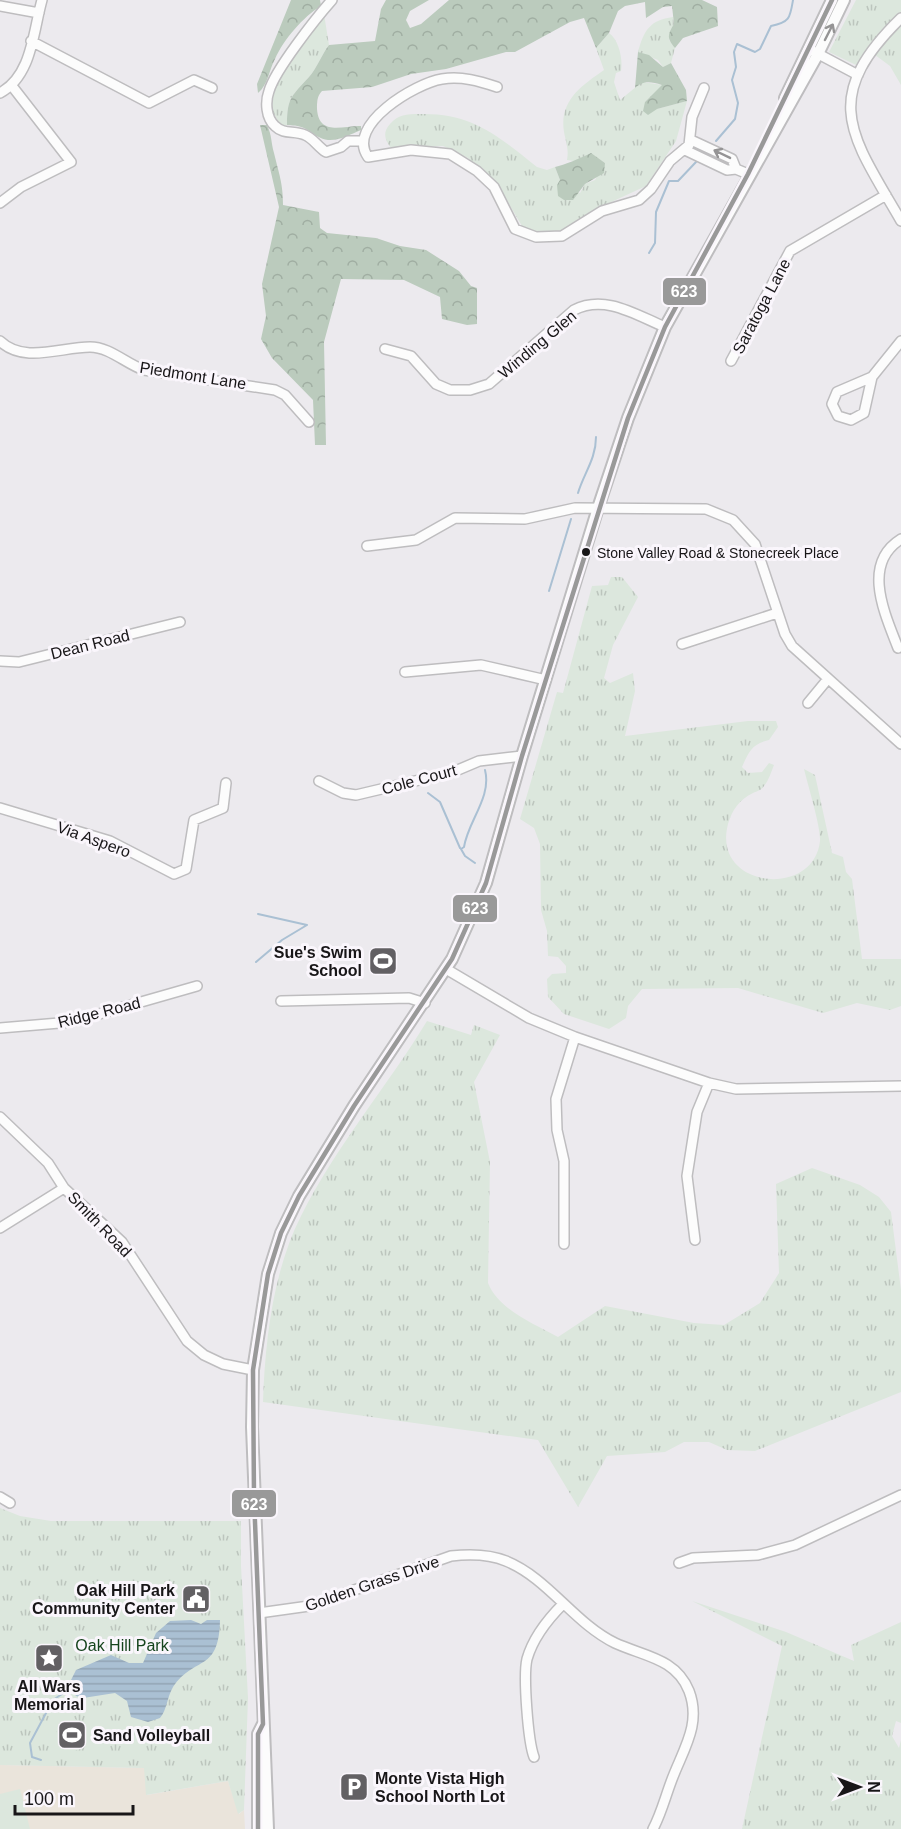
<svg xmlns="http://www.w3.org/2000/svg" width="901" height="1829" font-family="Helvetica,sans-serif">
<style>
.education{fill:#eae4db}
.grass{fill:url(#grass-tufts)}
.forest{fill:url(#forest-crowns)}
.pitch{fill:#dce7dd}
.water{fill:url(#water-rules)}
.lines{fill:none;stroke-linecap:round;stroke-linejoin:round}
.stream{stroke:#aac0d3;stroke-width:2}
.minor-casing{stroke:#bebdbf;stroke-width:12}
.tertiary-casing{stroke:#bebdbf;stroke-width:14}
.minor{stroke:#fcfcfc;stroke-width:9}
.tertiary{stroke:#fcfcfc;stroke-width:10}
.bus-1-casing{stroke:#faf6fc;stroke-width:9}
.bus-1{stroke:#999;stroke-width:4.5}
.oneway{stroke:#959495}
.bus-dot{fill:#181618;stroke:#faf6fc;stroke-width:2}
.labels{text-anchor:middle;stroke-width:6;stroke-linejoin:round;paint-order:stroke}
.bus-label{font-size:14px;fill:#181618;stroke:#faf6fc;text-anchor:start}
.street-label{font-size:16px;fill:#181618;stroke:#faf6fc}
.poi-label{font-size:16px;font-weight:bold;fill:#181618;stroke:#faf6fc;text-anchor:end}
.park-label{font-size:16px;fill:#16441d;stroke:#faf6fc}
.line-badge{stroke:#faf6fc;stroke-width:2}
.badge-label{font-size:16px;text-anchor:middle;font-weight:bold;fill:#fff}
</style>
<defs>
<pattern id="grass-tufts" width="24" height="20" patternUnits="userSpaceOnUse" patternTransform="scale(1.5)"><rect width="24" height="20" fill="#dce7dd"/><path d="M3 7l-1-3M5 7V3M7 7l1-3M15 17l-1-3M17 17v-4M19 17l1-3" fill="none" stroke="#bcc5bd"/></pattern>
<pattern id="forest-crowns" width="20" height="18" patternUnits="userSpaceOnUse" patternTransform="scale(1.5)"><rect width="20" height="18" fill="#bbcbbd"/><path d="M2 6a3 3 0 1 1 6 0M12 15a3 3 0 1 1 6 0" fill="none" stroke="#a0aea2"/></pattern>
<pattern id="water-rules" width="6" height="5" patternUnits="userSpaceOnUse" patternTransform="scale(1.5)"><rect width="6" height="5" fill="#aac0d3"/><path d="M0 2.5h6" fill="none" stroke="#92a4b4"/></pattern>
</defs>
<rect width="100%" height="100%" fill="#eceaee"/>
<!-- education -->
<path class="education" d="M0,1765L145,1768L147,1795L228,1781L239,1814L244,1810L245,1829H0Z"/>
<!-- grass -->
<path class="grass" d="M856,0H901V85L890,66L867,49L856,65L829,52Z
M324,14L329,45C322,54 317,68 309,77C292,96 287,97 287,125L282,128L270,107L272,88L316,21Z
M673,17L674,24L669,40L675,48L671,63L663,67L658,60L638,52C644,30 650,20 673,17Z
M609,33C619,40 623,59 621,71L616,73L614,82L620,100L642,82L663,85L645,102L657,109L687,101L676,141L646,186L594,210L562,231H531L522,226L500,189L468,158L443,146L391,148C385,140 382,133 390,124C399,113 411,114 424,114C474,114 499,137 537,167L547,170L555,167L560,180L580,193L585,184L595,180L605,163L591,154L574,161L567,160C569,149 566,143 564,132C559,101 581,86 604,70L596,48Z
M611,577H622L638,597L613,645L604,678L610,683L633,673L635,691L625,736L748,721H776L778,727L769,740C752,744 749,751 742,767L748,773L762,772L769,763L774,765C771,772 769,780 764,786C762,790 757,791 753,793C740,799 732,810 728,824C711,889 814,899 820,841C821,827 808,786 804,769L815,775L832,853L843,857L846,872L852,879L862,959H901V1006L890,1010L857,1003L823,1013L738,988L642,989L628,1006L626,1018L609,1029L564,1014L548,997L547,979L552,974L566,973V966L558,957L548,956L547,931L541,910L540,844L534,828L520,819L557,692L563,693L592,586L608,585Z
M427,1021L471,1035L474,1025L500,1035L474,1082L490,1162L488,1283C499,1310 533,1323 558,1337L605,1306L694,1323L724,1325L760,1303L779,1273L776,1184L812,1168L860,1185L879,1197L891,1212L901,1290V1392L755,1451L727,1450L709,1442H684L665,1452L607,1456L578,1507L538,1440L263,1402C265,1341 273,1271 301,1216C336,1146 387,1087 427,1021Z
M0,1508L20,1516L51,1521H241V1566L248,1698L244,1810L238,1814L228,1781L146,1795L144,1768L0,1765Z
M692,1601L786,1632L854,1661L851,1645L901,1622V1723L896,1721L892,1736L899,1748L901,1740V1829H742L782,1646Z"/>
<!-- forest -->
<path class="forest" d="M291,0H320L321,6C303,17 284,39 275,59C269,70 268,85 258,93L257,84Z
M386,0H429L410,11L406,20L410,28L421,24L449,0H702L717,7L718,26L683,38L675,48C666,38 668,34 674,24L672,6L663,7L646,18L645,2L625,6L618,11L609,33L596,48L584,18L570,22L515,52H506L446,69L411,74L372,87L322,91C317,96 317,102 317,109C319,137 344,125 361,126V130C351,134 339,141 328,140C312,138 311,125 287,125C287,97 292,96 309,77C317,68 322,54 329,45L375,41L381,9Z
M638,52L649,55L663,67L671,63L686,90L687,101L657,109L648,115L643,111L645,102L662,85C651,82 644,80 635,88Z
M260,125H267C272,135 271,143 274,153C279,174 283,183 283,205L319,212L320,228L327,233L376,238L400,246L426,250L459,271L471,286L477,288V324L467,325L442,319L440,297L404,280L341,279L324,342L326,445H315L313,400L272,358L261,339L266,316L262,284L279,207Z
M591,153L605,163L604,173L585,184L573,200H564L558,196L557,185L560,180L555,167C564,165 581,158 591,153Z"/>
<!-- pitch -->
<path class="pitch" d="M56 1735a16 16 0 1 1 32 0a16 16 0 1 1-32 0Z
M20,1789L30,1829H0V1794Z"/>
<!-- water -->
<path class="water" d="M191,1620L201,1624L207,1620H220C219,1673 195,1655 173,1687C167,1697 167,1710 160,1718L148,1722L131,1717L127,1701L115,1693L83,1698L76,1696L69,1684L76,1670L111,1655L129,1663H143L156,1633L170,1621Z"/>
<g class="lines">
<!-- stream -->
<path class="stream" d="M716,141L735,119L738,103L732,80L736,67L734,52L737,44L755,52L760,49L771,26C790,22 790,18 793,0
M649,253L655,243L656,212L669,181H678L696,162
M578,493C584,473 596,459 596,437
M549,591L571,519
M428,793L440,802L460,848
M475,863L465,856L461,849L464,847C468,821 492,797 485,770
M258,914L307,925
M256,962L282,940L307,925
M41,1760L32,1757L30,1743L53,1700L71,1688"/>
<!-- minor casing -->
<g class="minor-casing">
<path id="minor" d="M332,0C316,18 275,70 269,91C265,102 266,118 275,126C284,135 294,130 305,135C313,138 318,147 326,152L341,147L348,141H363
M0,6L39,13
M901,18C818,99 852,136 901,221
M31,41L149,103L194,80L212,88
M809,49L858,75
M497,87C479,81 462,76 442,79C416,83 345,125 368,157L411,150L450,154L477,171L494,187L515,229L536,237L562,236L602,211L639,200L651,189L670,161L689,145L692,117L704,88
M0,93C32,76 33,32 42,0
M691,140L732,159L736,169L748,174
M685,150L727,170L736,169
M0,203L21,187L71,162L12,86
M0,341C24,364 61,347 90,347C110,347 126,364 144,370L275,390L285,395L309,422
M385,349L411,356L436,384L450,390H470L489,384L574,310C605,294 636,315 665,327
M731,361L790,251L886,195
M872,377L837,392L832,404L838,416L851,420L864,413L872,377L901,341
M367,546L416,540L455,518L525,519L575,508L706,509L733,520L755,544L785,634L792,646L901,744
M682,644L777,613
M898,648C885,614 861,564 901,539
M0,661L19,662L180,622
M405,672L481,665L546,680
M808,703L827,680
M319,781L343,793L356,795L453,772L479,761L522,756
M0,808L110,841L174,874L186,869L194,820L223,808L226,783
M446,969L529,1018L575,1037L709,1083L736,1089L901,1086
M281,1001L409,998L425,1003
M0,1028L71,1022L197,986
M0,1117L48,1163L64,1188L122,1242L187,1341L204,1355L223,1364L253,1370
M0,1228L64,1188
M695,1240L687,1176L697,1112L709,1083
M564,1244V1161L557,1130L556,1099L575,1037
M0,1497L10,1503
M679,1563L693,1558L758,1555L795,1545L901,1495
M259,1613L309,1606L451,1556C469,1554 489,1554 506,1561C548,1578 574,1623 615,1643C643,1656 676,1658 689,1691C702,1725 682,1751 671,1782C665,1798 661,1814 653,1829
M534,1757C528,1741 523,1676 527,1659C533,1638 548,1619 563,1604"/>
</g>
<!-- tertiary casing -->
<g class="tertiary-casing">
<path id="tertiary" d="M785,98L832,0
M258,1829V1734L263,1724
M268,1829L252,1427L253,1370L268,1274L281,1233L299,1196L354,1106L452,959L486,883L522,756L598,508L628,418L665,327L818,54L844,0"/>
</g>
<!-- minor -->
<use href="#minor" class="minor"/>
<!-- tertiary -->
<use href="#tertiary" class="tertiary"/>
<!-- bus-1 casing -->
<g class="bus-1-casing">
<path id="bus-1" d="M258,1829V1734L263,1724L254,1497L253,1370L268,1274L281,1233L299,1196L354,1106L452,959L486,883L522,756L628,418L665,327L748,174L832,0"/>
</g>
<!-- bus-1 -->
<use href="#bus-1" class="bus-1"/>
</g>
<!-- one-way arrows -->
<defs><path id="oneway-shaft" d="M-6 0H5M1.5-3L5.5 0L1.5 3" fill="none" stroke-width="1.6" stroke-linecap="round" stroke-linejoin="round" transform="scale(1.5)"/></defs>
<g class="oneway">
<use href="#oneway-shaft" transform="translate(829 32) rotate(-63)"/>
<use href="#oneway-shaft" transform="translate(722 154) rotate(-154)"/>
</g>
<!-- icons -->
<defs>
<g id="stadium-square" transform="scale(1.5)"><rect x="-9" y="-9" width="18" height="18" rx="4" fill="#626063" stroke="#faf6fc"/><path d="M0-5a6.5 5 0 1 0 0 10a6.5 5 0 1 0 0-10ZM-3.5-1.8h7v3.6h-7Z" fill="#fff"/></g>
<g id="civic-square" transform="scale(1.5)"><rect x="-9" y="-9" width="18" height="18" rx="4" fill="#626063" stroke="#faf6fc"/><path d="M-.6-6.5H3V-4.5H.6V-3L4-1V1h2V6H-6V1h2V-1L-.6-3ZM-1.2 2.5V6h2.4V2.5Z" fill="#fff"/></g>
<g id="sight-square" transform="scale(1.5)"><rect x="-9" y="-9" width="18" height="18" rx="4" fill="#626063" stroke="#faf6fc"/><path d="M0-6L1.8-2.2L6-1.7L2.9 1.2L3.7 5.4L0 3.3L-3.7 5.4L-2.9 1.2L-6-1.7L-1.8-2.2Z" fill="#fff"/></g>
<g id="parking-square" transform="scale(1.5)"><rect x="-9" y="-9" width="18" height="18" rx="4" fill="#626063" stroke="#faf6fc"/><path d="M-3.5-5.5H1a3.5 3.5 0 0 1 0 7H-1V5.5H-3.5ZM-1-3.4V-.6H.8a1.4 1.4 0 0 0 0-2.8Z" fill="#fff"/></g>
</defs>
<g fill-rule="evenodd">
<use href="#stadium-square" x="383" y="961"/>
<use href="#civic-square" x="196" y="1599"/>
<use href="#sight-square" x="49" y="1658"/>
<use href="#stadium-square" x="72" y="1735"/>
<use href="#parking-square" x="354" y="1787"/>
</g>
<!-- markers -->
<circle class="bus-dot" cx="586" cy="552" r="5"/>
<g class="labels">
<!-- bus labels -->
<g class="bus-label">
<text x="597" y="558">Stone Valley Road &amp; Stonecreek Place</text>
</g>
<!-- street labels -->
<g class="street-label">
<text transform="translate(761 306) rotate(-62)" y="6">Saratoga Lane</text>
<text transform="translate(537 344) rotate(-40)" y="6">Winding Glen</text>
<text transform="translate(193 375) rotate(9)" y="6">Piedmont Lane</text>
<text transform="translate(90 644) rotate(-14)" y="6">Dean Road</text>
<text transform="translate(419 779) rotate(-15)" y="6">Cole Court</text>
<text transform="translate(94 839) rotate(20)" y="6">Via Aspero</text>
<text transform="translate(99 1012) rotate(-14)" y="6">Ridge Road</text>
<text transform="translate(100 1224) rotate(46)" y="6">Smith Road</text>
<text transform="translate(372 1583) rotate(-19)" y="6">Golden Grass Drive</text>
</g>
<!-- poi labels -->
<g class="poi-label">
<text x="362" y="958">Sue's Swim<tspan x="362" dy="18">School</tspan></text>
<text x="175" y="1596">Oak Hill Park<tspan x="175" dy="18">Community Center</tspan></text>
<text x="49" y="1692" text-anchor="middle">All Wars<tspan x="49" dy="18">Memorial</tspan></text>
<text x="93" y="1741" text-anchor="start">Sand Volleyball</text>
<text x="375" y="1784" text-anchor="start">Monte Vista High<tspan x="375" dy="18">School North Lot</tspan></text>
</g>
<!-- park labels -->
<g class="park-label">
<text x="122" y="1651">Oak Hill Park</text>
</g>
</g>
<g class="line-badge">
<rect x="662" y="277" width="45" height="29" rx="6" fill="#999"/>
<rect x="452" y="894" width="46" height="29" rx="6" fill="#999"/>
<rect x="231" y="1489" width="46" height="29" rx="6" fill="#999"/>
</g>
<g class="badge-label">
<text x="684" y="297">623</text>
<text x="475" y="914">623</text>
<text x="254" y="1510">623</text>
</g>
<!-- north arrow -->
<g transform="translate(859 1787) rotate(90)" stroke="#faf6fc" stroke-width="4.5" paint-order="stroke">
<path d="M0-4.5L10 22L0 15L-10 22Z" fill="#181618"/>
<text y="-9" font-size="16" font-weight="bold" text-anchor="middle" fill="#181618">N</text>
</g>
<!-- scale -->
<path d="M15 1805v9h118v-9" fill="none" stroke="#181618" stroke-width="3"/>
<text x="24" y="1805" font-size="18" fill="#181618" stroke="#faf6fc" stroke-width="4.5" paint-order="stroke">100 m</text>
</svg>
